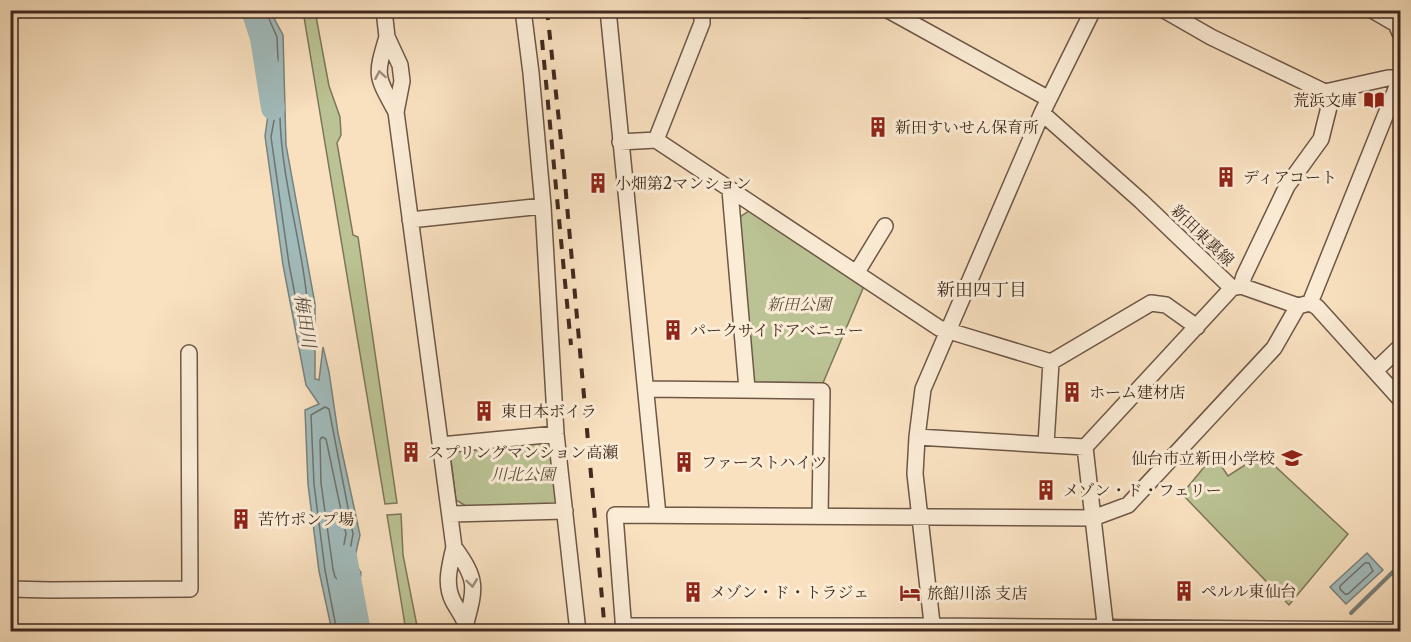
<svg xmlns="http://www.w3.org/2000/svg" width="1411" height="642" font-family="'Libre Caslon Text','Noto Serif JP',serif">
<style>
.green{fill:#bbc394;stroke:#7e765a;stroke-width:1.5}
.water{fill:#a1bbbb;stroke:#7a817d;stroke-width:1.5}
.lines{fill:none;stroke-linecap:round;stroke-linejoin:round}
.shore{stroke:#70726d;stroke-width:1.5}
.stream{stroke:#7a817d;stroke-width:4}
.river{stroke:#a1bbbb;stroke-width:24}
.minor-casing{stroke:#6e5747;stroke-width:18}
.minor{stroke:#fbecd6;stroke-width:15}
.rail{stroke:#40291f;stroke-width:4;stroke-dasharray:10 10;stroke-linecap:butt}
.oneway{stroke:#9e8a7a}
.labels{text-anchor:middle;stroke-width:6;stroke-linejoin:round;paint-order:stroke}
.poi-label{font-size:16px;fill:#40291f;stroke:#fbecd6;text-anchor:start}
.street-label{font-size:16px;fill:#40291f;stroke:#fbecd6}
.park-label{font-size:16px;font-style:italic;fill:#5f503c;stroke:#fbecd6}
.neighbourhood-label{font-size:18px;fill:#40291f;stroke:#fbecd6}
.water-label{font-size:18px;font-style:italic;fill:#584e46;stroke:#fbecd6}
</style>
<rect width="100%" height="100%" fill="#f9e1c0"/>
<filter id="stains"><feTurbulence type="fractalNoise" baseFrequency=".00333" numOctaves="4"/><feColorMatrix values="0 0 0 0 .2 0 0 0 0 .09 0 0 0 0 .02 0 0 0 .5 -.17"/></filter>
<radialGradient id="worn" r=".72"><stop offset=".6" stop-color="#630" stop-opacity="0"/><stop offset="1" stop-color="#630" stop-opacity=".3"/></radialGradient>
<!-- green -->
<path class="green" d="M303,11H315L329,86L340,117L341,135L337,143L353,235L358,237L397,503L385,504Z
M752,209L864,286L823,383L752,382L740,217Z
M552,440L558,506H466L456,500L451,460L459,450Z
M1262,454L1348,534L1289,605L1182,494L1214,455L1228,476Z
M401,514L403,555L418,631H406L387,515Z"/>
<!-- water -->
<path class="water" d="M243,11H270L283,35L286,145L315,304V379L319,380L323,347L329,372L338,433L360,535L354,561L361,573L359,589L351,583L352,631H332L319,571L308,484L305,410L319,404L306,385L283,265L265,136L268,115V68Z
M1367,553L1383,570L1346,604L1330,587Z"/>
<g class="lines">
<!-- shore -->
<path class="shore" d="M249,10L272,62L275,64L278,61L277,37L265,10
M275,115L280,118C282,191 309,262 309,335L306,338L303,336L289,264L271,137Z
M322,437L326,439L346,534L341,560L344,572L337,579L335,577L333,569L321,483L320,440Z
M1365,563H1369L1373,571L1348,594H1345L1340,589V586Z
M337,632L325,570L314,484L311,415L325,407L329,409L353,534L348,561L355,575L347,580L345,584L346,632"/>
<!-- stream -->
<path class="stream" d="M1351,613L1400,565"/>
<!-- river -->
<path class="river" d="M253,10L262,38L273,108
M345,557L359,632"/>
<!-- minor casing -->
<g class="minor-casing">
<path id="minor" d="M384,10L387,37L400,65L402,81L396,112L454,547C450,565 444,584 453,601C458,611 466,619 468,632
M523,10L531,73L543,206L556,434L578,632
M608,10L658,515
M804,10H808
M888,10L1049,99
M1164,10L1211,37L1325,92L1388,78H1400
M1372,10L1396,24L1400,33
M387,37C375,77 376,75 396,112
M1042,113L1141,201L1232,288L1241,286L1298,306L1310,303L1317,307L1400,399
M656,140L702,23V14
M620,142L656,140L939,328L949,331L1051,362L1151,303L1166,305L1197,327
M730,190L747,389
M410,220L543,206
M857,272L885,226
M1241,286L1244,276L1287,186L1321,139L1333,91
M1310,303L1400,79
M1375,371L1400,347
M646,389L822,391L820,516
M917,437L1085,447
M1046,444L1051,362
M441,445L556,434
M450,514L565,511
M454,547C477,579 476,586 466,623
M10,589L50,590L190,589L189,353
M623,626H932L1400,630
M624,632L615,515L1093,518L1085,447L1232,288
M933,632L915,474L917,437L923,389L1042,113L1093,10
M1106,632L1093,518L1128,505L1274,348L1298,306"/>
</g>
<!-- minor -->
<use href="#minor" class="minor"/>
<!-- rail -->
<path class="rail" d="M547,10L562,149L605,632
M542,40L571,345"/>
</g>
<!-- one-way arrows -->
<defs><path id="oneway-chevron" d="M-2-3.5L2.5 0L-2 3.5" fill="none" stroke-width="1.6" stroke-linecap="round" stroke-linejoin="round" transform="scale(1.5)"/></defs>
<g class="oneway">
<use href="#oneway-chevron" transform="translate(380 75) rotate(-100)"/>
<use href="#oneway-chevron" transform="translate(472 583) rotate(82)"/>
</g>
<!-- icons -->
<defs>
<g id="library-bare" transform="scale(1.62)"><path d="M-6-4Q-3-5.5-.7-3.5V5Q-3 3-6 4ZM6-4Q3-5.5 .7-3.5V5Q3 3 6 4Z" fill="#8f2418" stroke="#fbecd6" stroke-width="2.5" paint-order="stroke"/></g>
<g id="building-bare" transform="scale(1.62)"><path d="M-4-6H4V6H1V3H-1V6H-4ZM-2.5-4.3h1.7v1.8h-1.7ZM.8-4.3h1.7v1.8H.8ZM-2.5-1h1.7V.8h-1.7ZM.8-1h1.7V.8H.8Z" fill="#8f2418" stroke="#fbecd6" stroke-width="2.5" paint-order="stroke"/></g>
<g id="school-bare" transform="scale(1.62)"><path d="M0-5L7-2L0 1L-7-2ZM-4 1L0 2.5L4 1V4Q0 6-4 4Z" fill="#8f2418" stroke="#fbecd6" stroke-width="2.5" paint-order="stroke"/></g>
<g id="hotel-bare" transform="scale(1.62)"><path d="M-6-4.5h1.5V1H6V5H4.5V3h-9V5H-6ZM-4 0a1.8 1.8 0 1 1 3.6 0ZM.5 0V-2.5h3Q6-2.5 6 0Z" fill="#8f2418" stroke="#fbecd6" stroke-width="2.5" paint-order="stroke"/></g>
</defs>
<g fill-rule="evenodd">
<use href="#library-bare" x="1374" y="100"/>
<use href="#building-bare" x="878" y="127"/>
<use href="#building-bare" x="1226" y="177"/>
<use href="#building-bare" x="598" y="183"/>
<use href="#building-bare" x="673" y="330"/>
<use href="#building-bare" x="1072" y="392"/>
<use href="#building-bare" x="484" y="411"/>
<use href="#building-bare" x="411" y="452"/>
<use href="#school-bare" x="1292" y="458"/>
<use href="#building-bare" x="684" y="462"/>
<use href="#building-bare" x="1046" y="490"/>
<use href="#building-bare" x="241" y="519"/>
<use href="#building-bare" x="1184" y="591"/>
<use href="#building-bare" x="693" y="592"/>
<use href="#hotel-bare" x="910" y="593"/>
</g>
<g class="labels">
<!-- poi labels -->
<g class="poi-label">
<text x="1357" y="106" text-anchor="end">荒浜文庫</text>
<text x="895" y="133">新田すいせん保育所</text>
<text x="1243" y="183">ディアコート</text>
<text x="615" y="189">小畑第2マンション</text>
<text x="690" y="336">パークサイドアベニュー</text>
<text x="1089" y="398">ホーム建材店</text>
<text x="501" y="417">東日本ボイラ</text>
<text x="428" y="458">スプリングマンション高瀬</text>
<text x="1275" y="464" text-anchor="end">仙台市立新田小学校</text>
<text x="701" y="468">ファーストハイツ</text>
<text x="1063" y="496">メゾン・ド・フェリー</text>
<text x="258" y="525">苦竹ポンプ場</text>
<text x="1201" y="597">ペルル東仙台</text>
<text x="710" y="598">メゾン・ド・トラジェ</text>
<text x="927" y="599">旅館川添 支店</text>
</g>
<!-- street labels -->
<g class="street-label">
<text transform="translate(1203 235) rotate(44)" y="6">新田東裏線</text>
</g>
<!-- park labels -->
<g class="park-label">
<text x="799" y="310">新田公園</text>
<text x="523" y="480">川北公園</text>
</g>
<!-- neighbourhood labels -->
<g class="neighbourhood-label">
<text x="982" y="296">新田四丁目</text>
</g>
<!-- water labels -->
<g class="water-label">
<text transform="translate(305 321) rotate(81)" y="6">梅田川</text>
</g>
</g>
<!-- margin -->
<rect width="1411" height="642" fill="none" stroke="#f9e1c0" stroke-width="36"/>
<rect x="12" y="12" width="1387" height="618" fill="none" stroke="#40291f" stroke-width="3"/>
<rect x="18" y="18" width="1375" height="606" fill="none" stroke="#40291f" stroke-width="1.5"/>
<rect width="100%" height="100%" filter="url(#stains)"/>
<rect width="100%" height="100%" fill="url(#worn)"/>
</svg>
